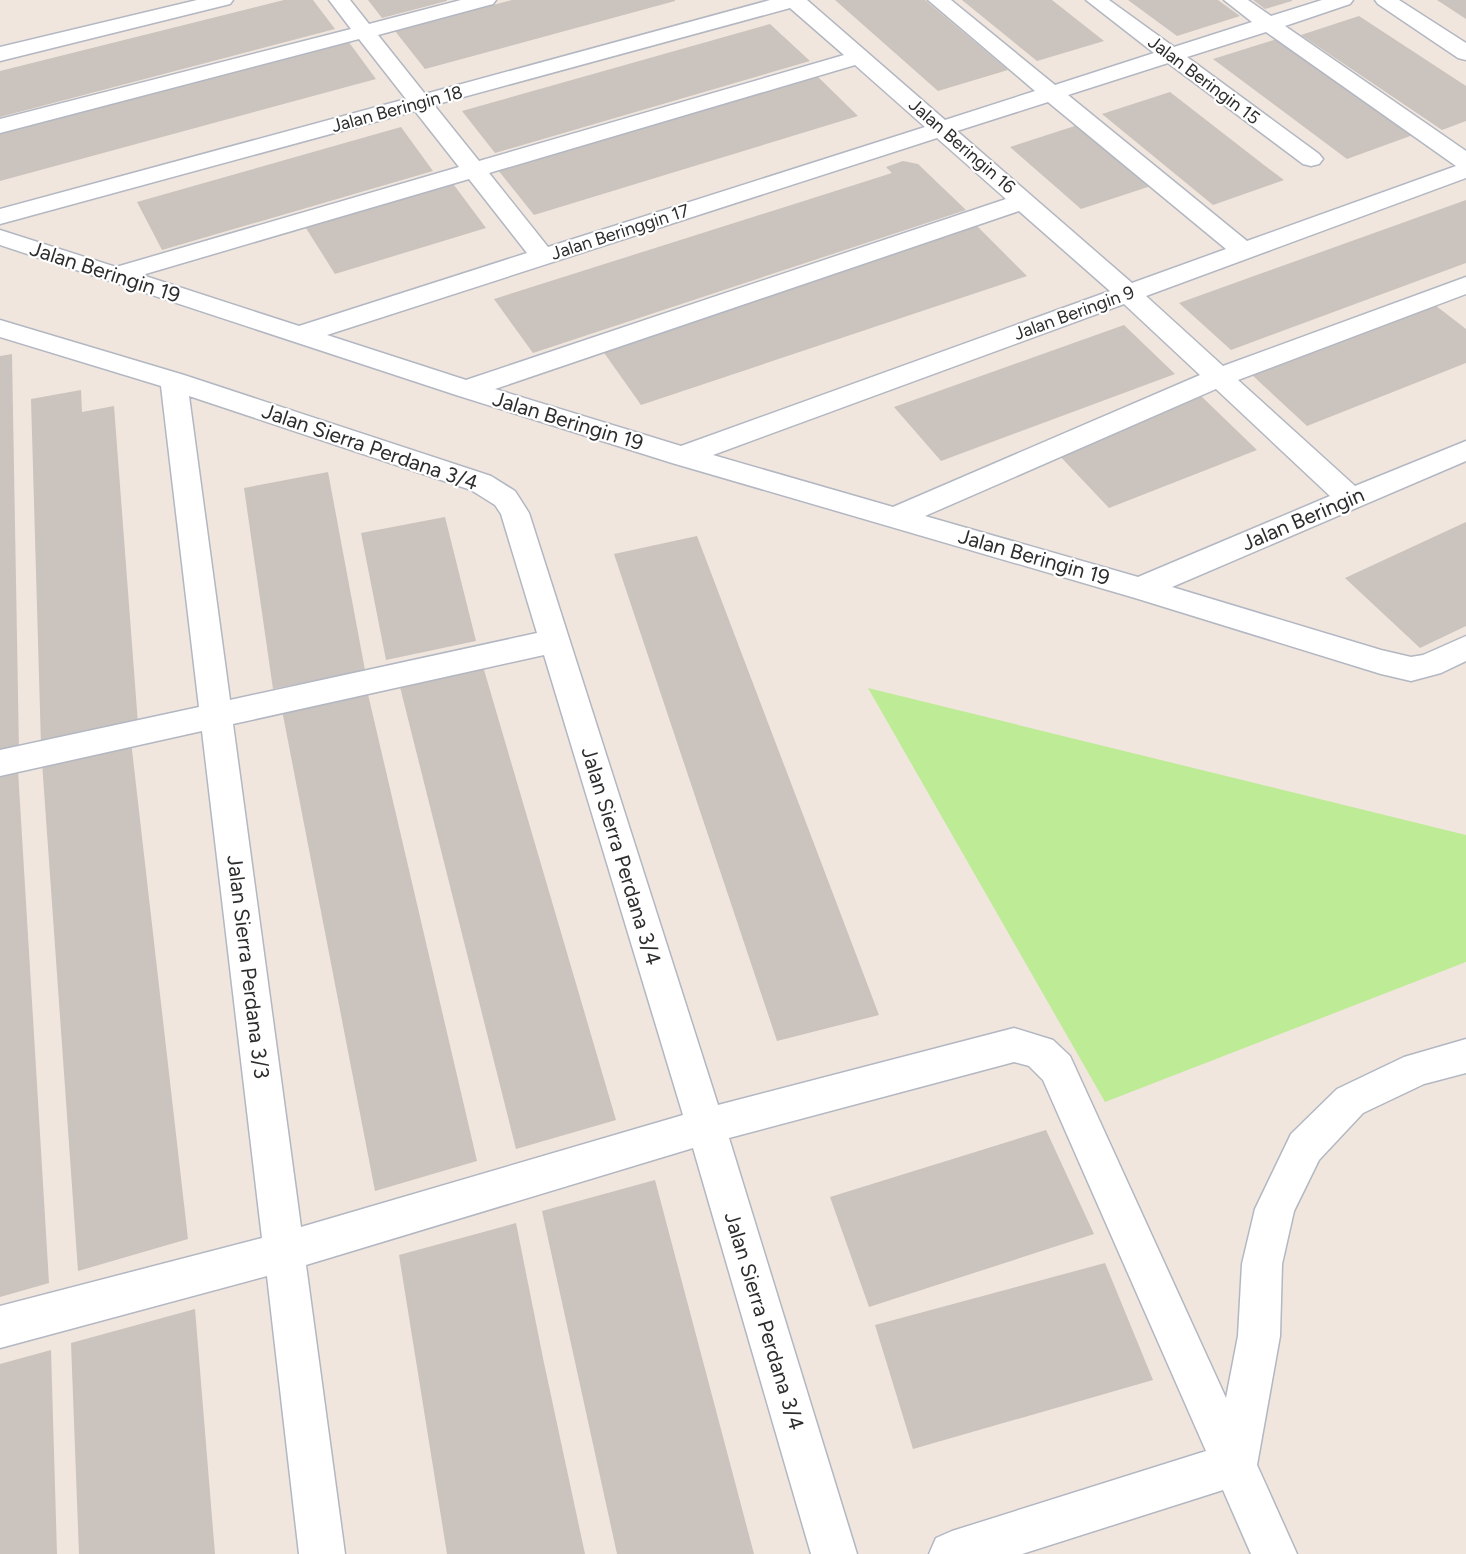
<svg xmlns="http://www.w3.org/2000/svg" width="1466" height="1554" font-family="Figtree,sans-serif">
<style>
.green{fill:#beeb95}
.building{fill:#cbc3bd}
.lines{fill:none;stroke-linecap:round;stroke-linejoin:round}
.minor-casing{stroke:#b2b7c2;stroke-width:3}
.minor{fill:#fff;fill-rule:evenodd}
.labels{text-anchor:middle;stroke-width:4.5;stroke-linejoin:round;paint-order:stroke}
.far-street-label{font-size:18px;fill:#2d2d2d;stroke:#fff}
.street-label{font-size:21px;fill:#2d2d2d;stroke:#fff}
</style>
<rect width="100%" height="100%" fill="#f0e6de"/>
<!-- green -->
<path class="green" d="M868,688L1466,835V962L1105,1102Z"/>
<!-- building -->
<path class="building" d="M284,0H313L335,29L0,117V71Z
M368,0H447V1L382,18Z
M512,0H675V1L425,69L395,31Z
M835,0H925L1008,70L938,91Z
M962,0H1052L1104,41L1037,61Z
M1128,0H1218L1240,16L1177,36Z
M1253,0H1292V1L1265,9Z
M1437,0H1466V19Z
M1359,16L1466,86V121L1442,130L1301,35Z
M770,24L810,61L495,153L462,111Z
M1277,39L1413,135L1347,159L1213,59Z
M348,41L376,79L0,181V132Z
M816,75L858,116L534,215L498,170Z
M1170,92L1264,165L1284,180L1213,205L1102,114Z
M1081,124L1154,185L1081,209L1010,147Z
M401,127L433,171L162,250L137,202Z
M903,161L918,164L966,210L533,353L494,299L892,173L886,167Z
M451,181L486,228L335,274L304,225Z
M1466,200V263L1231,350L1179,303Z
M977,226L1027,276L641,405L600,347Z
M1435,305L1466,329V363L1307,426L1251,374Z
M1124,325L1175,374L941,461L894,407Z
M12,354L19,752L0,756V356Z
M81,390L82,412L114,406L138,724L41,745L31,399Z
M1201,396L1257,450L1109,508L1056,452Z
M328,472L365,670L273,689L244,488Z
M445,517L476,641L386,660L361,533Z
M1466,522V626L1420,648L1345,578Z
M697,536L813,841L879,1015L777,1041L614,554Z
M482,663L616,1120L516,1149L399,683Z
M367,690L477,1161L375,1191L282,710Z
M131,741L188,1239L78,1271L42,762Z
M18,770L49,1283L0,1297V774Z
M1046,1130L1094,1234L869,1307L830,1197Z
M655,1180L754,1554H617L542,1211Z
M516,1223L544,1363L585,1554H447L399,1255Z
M1105,1263L1153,1380L913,1449L875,1325Z
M195,1309L215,1554H79L71,1343Z
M51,1350L57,1554H0V1364Z"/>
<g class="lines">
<!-- minor casing -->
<g class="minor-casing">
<path id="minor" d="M197,0H233L230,4L0,61V47Z
M329,0H350L369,24L461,0H496L493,4L378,35L425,94L770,0H807L945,120L1035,91L928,0H951L1055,85L1154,53L1086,0H1109L1174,47L1252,22L1224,0H1248L1271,16L1322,0H1353L1350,4L1285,26L1466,151V178L1146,296L1223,366L1466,277V294L1238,380L1355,486L1466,441V461L1172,587L1381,650L1411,657L1423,655L1466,636V661L1441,673L1411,681L1381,674L1135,598L672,463L456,395L0,245V230L116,267L459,167L415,111L0,224V209L406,99L359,39L0,133V119L351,29ZM790,8L844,55L479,161L434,105ZM1266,32L1456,166L1247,241L1068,95L1168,63L1303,164L1311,166L1319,164L1323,159L1319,154L1187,57ZM855,65L925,127L548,247L489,173ZM1048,102L1226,249L1132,283L957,131ZM937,138L1006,199L466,380L327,335ZM469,179L527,253L299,326L142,275ZM1019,211L1110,291L681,446L495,389ZM1124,304L1200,375L893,507L713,455ZM1216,389L1330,496L1138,577L925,516Z
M1375,0H1399L1466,43V60L1458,58L1378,4Z
M0,320L184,375L491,476L515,491L529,513L718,1105L1014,1028L1053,1040L1070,1056L1226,1398L1238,1336L1242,1264L1255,1209L1291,1134L1337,1089L1404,1057L1466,1039V1073L1424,1084L1363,1113L1319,1160L1294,1211L1282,1264L1280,1336L1257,1465L1297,1554H1251L1223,1490L1022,1554H929L936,1538L952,1531L1206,1451L1043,1080L1029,1066L1014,1062L729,1138L857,1554H811L693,1148L306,1265L345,1554H299L267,1276L0,1348V1306L262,1238L202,731L0,776V750L199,707L161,386L0,337ZM189,396L471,490L495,505L501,514L537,633L230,700ZM544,655L683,1115L301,1227L233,724Z"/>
</g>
<!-- minor -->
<use href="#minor" class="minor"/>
</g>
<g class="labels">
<!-- far-street labels -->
<g class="far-street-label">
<text transform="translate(1204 80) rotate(37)" y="6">Jalan Beringin 15</text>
<text transform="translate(397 109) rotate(-15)" y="6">Jalan Beringin 18</text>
<text transform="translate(962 146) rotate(41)" y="6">Jalan Beringin 16</text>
<text transform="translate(620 232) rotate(-18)" y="6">Jalan Beringgin 17</text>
<text transform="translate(1074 313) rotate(-20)" y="6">Jalan Beringin 9</text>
</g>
<!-- street labels -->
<g class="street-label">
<text transform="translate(105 272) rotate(18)" y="7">Jalan Beringin 19</text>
<text transform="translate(568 421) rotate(17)" y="7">Jalan Beringin 19</text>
<text transform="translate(370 447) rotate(19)" y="7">Jalan Sierra Perdana 3/4</text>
<text transform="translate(1303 519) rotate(-23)" y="7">Jalan Beringin</text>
<text transform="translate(1034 557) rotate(16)" y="7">Jalan Beringin 19</text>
<text transform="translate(621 856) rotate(73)" y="7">Jalan Sierra Perdana 3/4</text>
<text transform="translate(248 967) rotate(83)" y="7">Jalan Sierra Perdana 3/3</text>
<text transform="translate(764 1321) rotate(73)" y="7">Jalan Sierra Perdana 3/4</text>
</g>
</g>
</svg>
